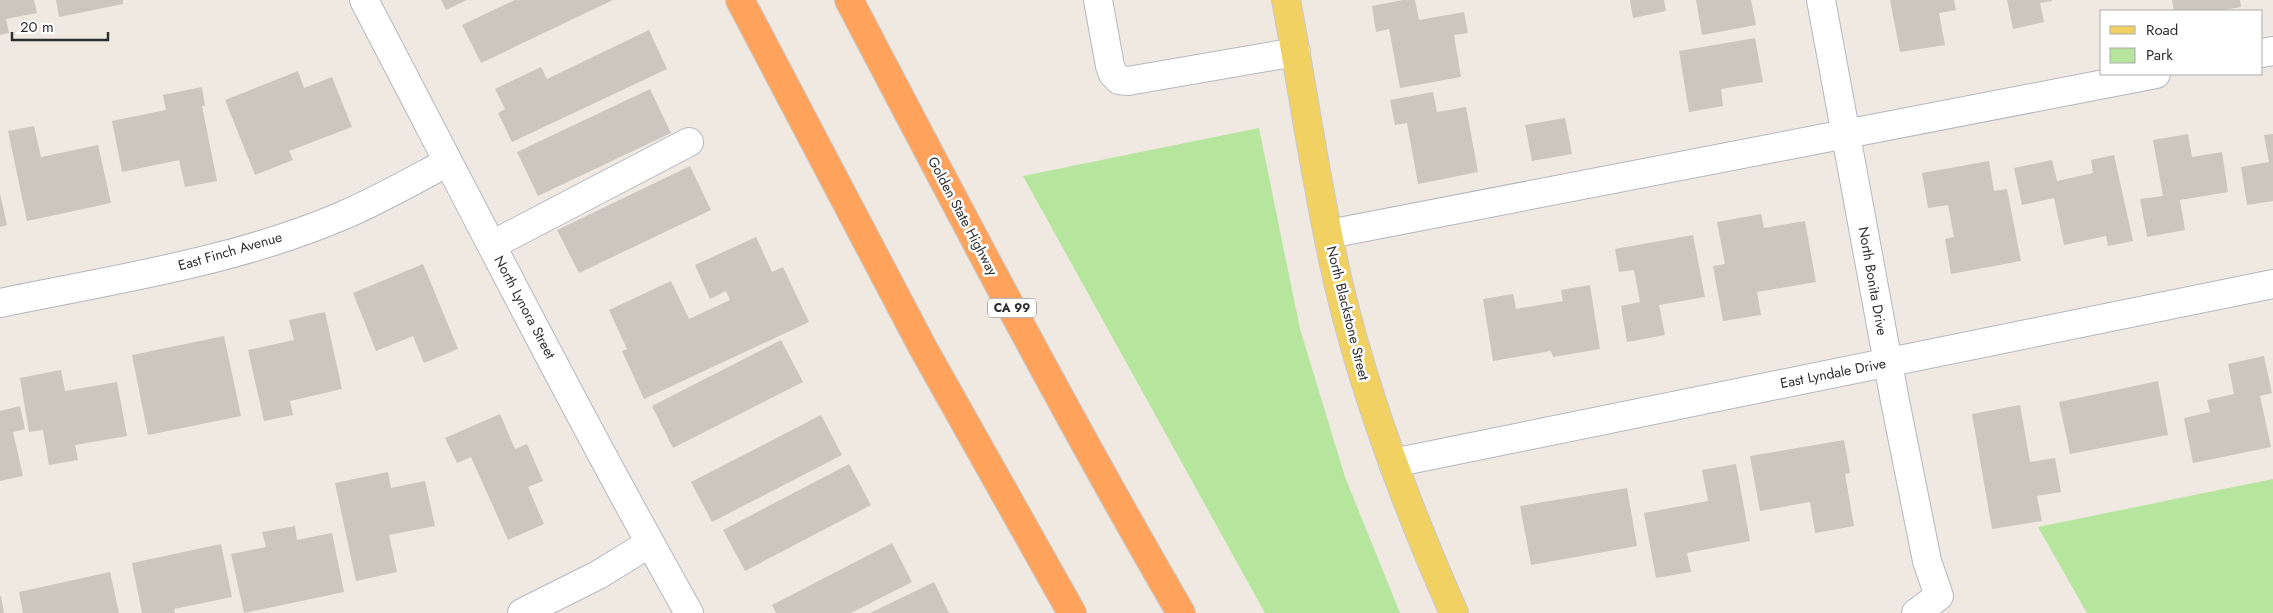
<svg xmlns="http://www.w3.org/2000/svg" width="2273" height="613" font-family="Jost,sans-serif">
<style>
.green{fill:#b6e59e}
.building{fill:#cbc7bf}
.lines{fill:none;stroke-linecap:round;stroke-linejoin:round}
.minor-casing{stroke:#b4b7c1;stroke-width:30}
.major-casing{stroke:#c9c9c9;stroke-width:30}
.highway-casing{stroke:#c9c9c9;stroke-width:30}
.minor{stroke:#fff;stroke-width:28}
.major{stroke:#f2d163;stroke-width:28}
.highway{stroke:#ffa35c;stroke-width:28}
.labels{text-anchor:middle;stroke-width:5;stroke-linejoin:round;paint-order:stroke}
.shield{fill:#fff;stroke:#6d6d6d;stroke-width:1}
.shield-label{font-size:12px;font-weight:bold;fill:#2e2e2e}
.street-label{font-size:14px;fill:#2e2e2e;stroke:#fff}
</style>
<rect width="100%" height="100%" fill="#efe9e1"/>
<!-- green -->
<path class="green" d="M1259,128L1300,329L1345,477L1400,613H1265L1023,176Z
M2273,479V613H2087L2038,527Z"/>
<!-- building -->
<path class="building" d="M0,0H34L37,13L6,19L9,33L0,35Z
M56,0H123V4L59,17Z
M441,0H467L446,10Z
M515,0H613L481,63L462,25Z
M1403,0H1415L1419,20L1464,12L1468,33L1454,35L1461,77L1400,88L1389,29L1376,32L1372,6Z
M1630,0H1664L1666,11L1633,18Z
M1696,0H1751L1756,25L1702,35Z
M1890,0H1954L1956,10L1939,13L1945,45L1900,52Z
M2007,0H2052V1L2040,3L2044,22L2013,29Z
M2172,0H2240L2241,7L2218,11H2174Z
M649,30L667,69L512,142L498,113L505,109L495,89L541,67L547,79Z
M1755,38L1763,82L1721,89L1723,106L1689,112L1679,51Z
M298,71L304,88L332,77L352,127L289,151L293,160L255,175L225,100Z
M202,87L205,106H202L217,181L185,187L179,160L122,172L112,121L166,110L163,95Z
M650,89L671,133L538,196L517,152Z
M1433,92L1437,112L1466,107L1478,172L1418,184L1407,123L1395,125L1390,100Z
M1565,118L1572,154L1532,161L1525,125Z
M34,126L41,157L98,145L111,203L27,221L8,131Z
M2188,134L2192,157L2222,152L2228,192L2180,200L2185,230L2147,237L2140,199L2163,196L2153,140Z
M2273,134V201L2247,205L2241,167L2269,162L2264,135Z
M2114,155L2133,241L2108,246L2106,236L2064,245L2054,198L2022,205L2014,168L2052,160L2057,181L2093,173L2091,160Z
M1989,161L1994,191L2007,189L2021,261L1951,274L1945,239L1954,237L1948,205L1928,208L1922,173Z
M690,166L711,210L579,273L557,230Z
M0,194L7,225L0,227Z
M1761,214L1764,228L1805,221L1816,282L1757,292L1761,315L1723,321L1713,266L1725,264L1717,222Z
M1693,235L1705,297L1659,305L1665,335L1627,342L1621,306L1640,302L1634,270L1619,272L1615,249Z
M756,237L772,272L783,267L809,322L644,399L622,351L627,349L609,310L671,281L689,319L730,300L726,291L710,299L695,265Z
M423,264L458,349L424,363L413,336L376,351L353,293Z
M1590,285L1600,349L1553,357L1551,351L1493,361L1483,299L1513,294L1516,309L1563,301L1561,290Z
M325,312L342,389L290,401L293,415L264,421L248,350L294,340L289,320Z
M224,336L241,416L148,435L132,355Z
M781,340L803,382L673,448L652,406Z
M2264,356L2272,393L2260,396L2271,447L2193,463L2184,418L2210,412L2207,400L2234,394L2228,364Z
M61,370L65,391L117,382L127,436L75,445L78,460L49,465L43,430L29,432L20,378Z
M2158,381L2168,435L2070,454L2059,402Z
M2020,405L2030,462L2055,458L2061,492L2037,496L2042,521L1992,529L1972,414Z
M20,406L25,429L13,432L23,476L0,481V411Z
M500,414L515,449L527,444L543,481L528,487L544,524L508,540L471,457L457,463L445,438Z
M821,415L842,455L712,522L691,482Z
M1844,440L1850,473L1845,474L1854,526L1815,533L1810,502L1760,511L1750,456Z
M849,464L871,505L745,571L723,530Z
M1736,464L1750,541L1687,553L1691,572L1656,578L1644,513L1708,501L1702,470Z
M388,472L391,488L425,481L435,526L389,535L397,572L356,581L335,483Z
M1627,488L1637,546L1531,565L1520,506Z
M295,526L297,540L332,533L344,592L244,613L231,554L266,547L262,532Z
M892,543L912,582L851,613H776L772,605Z
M221,544L232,597L174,609L175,613H142L132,563Z
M110,572L119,613H23L19,592Z
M934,582L949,613H870Z
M0,596H1L4,613H0Z"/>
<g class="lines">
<!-- minor casing -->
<g class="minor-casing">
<path id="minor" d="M364,0C471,205 576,412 689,613
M1098,0L1110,66L1113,74L1119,80L1128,81L1296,52
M1821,0L1895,401L1927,561L1939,596L1916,613
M2262,53L2273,51
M1329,234L2156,74
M492,245L689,142
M0,303C115,279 235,262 344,215C379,200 414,180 448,162
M1393,463L2273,284
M522,613L598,575L650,543"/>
</g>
<!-- major casing -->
<g class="major-casing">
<path id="major" d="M1286,0C1304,95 1317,192 1339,286C1366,399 1407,507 1454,613"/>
</g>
<!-- highway casing -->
<g class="highway-casing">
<path id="highway" d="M740,0L923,348L1072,613
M849,0C957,206 1064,412 1181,613"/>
</g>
<!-- minor -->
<use href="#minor" class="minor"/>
<!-- major -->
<use href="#major" class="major"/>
<!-- highway -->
<use href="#highway" class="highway"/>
</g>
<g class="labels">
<!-- shield labels -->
<rect class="shield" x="988" y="298.5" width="48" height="19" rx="4"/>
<g class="shield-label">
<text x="1012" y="312">CA 99</text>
</g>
<!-- street labels -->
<g class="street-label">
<text transform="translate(963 216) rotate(62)" y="5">Golden State Highway</text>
<text transform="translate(230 251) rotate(-16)" y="5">East Finch Avenue</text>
<text transform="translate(1873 281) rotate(80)" y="5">North Bonita Drive</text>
<text transform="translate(525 307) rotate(62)" y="5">North Lynora Street</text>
<text transform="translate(1348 313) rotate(76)" y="5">North Blackstone Street</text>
<text transform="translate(1833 373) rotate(-11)" y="5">East Lyndale Drive</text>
</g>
</g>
<!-- legend -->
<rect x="2100" y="10" width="162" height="65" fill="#ffffff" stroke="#ababab"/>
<rect x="2110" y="26" width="25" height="8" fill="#f2d163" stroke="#ababab"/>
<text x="2146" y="35" font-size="15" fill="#2e2e2e">Road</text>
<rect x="2110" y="48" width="25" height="15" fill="#b6e59e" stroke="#ababab"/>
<text x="2146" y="60" font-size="15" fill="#2e2e2e">Park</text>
<!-- scale -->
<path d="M12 32v8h96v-8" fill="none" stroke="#2e2e2e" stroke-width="2.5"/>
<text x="20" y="32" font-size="15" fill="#2e2e2e" stroke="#ffffff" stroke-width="4" paint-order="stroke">20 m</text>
</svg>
